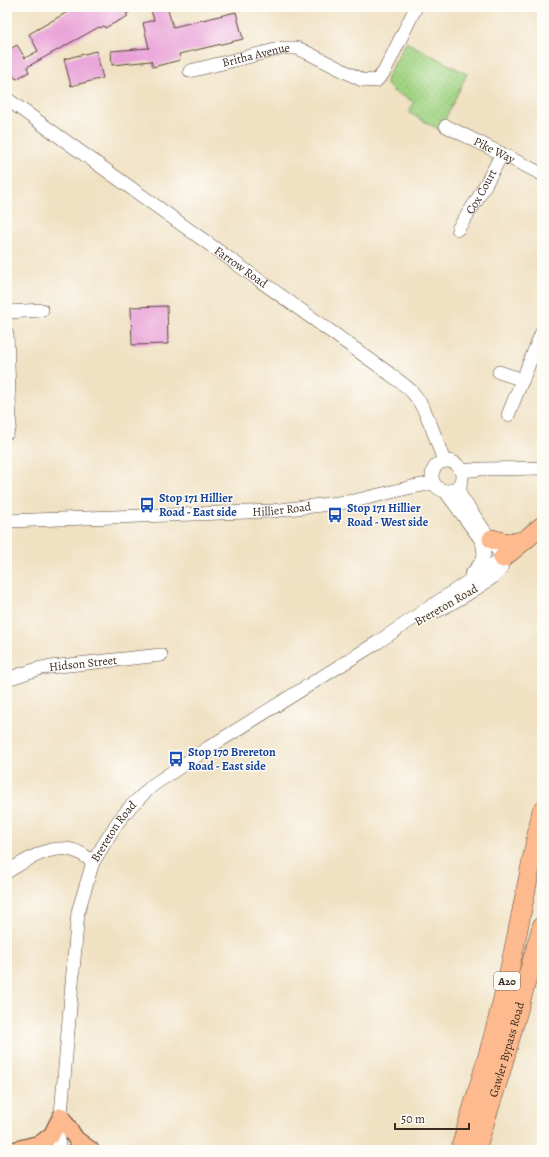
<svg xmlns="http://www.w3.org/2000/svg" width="549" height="1157" font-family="Alegreya,serif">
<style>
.grass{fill:url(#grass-dots);stroke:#6e7f50}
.building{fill:#e9a2d8}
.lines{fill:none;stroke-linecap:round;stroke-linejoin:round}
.minor-casing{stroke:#564537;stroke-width:14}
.major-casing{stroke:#564537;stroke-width:18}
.highway-casing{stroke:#564537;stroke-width:20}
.minor{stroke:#fff;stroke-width:13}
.major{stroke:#fcba8e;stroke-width:16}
.highway{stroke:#fcba8e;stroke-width:19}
.labels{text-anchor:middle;stroke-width:3;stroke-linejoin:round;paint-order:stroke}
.shield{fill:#fdfcf7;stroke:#75695f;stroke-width:1}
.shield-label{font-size:11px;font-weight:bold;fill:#3b2a1e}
.street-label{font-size:12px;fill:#3b2a1e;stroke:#fdfcf7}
.transit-label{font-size:12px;font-weight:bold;fill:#164399;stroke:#fdfcf7;text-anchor:start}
</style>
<defs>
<pattern id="grass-dots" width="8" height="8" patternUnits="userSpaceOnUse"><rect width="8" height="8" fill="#a1d483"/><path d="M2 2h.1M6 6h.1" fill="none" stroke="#8cb671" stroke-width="1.8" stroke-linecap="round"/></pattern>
</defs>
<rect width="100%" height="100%" fill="#fdfcf7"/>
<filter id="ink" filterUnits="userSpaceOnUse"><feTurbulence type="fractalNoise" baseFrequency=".025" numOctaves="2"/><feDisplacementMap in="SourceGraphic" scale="8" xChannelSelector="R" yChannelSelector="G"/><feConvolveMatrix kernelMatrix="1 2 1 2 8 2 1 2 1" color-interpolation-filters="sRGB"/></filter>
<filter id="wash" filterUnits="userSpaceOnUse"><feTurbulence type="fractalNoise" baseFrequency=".012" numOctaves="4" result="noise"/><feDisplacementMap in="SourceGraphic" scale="16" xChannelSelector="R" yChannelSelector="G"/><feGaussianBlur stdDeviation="0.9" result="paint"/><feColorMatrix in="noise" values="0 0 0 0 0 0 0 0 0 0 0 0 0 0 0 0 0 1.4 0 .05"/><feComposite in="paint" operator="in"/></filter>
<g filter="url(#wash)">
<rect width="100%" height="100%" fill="#f0e1c3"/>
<!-- grass -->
<path class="grass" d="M406,42L467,74L440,130L409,113L414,102L393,91L386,83L387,77Z"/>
<g id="blocks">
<!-- building -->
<path class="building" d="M76,7H138L126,14L128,16L105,28L104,26L100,28L99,27L27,67L29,72L16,79L13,75L11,76L7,69V51L17,45L25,58L38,51L29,34Z
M150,7H167L173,27L236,12L243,39L179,54L180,60L153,67L151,61L112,65L111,51L149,48L143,23L154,20Z
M96,51L103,78L71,86L64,59Z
M167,306L168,344L132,345L131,307Z"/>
</g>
</g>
<g filter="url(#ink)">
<use href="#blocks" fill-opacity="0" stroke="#564537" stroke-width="1"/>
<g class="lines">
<!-- minor casing -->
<g class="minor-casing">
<g id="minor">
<path id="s1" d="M190,71L283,48H297L304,51L362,80L376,81L384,72L416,7"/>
<path id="s2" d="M7,99L390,374C397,380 406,385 412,392C427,408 436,440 444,461"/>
<path id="s3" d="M446,126L542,174"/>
<path id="s4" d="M458,229L477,200L502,154"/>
<path d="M7,312L42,310"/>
<path d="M7,334L10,425L7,433"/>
<path d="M499,372L523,380"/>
<path d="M508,415L542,332"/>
<circle cx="447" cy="476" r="15"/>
<path d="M462,471L481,469L542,468"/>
<path d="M445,491L482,541L484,553L483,558L480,564L471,575"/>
<path id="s5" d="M7,521L272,511L354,501L412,487L433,483"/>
<path d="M437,611C449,605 494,580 500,570C502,566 503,562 503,558L460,495V484"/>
<path id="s6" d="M7,679L41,668L161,655"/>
<path d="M7,872C28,859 55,840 80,853C84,855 89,859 93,862"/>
<path id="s7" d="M58,1150L78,912L93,862L117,823L131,806L153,785L208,748L378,642L503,558"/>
</g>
</g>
<!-- major casing -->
<g class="major-casing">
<path id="major" d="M14,1150L41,1143L52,1134L61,1116L76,1139L91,1150"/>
</g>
<!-- highway casing -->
<g class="highway-casing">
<g id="highway">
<path d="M492,539L507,543L524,541"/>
<path d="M503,558L542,526"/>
<path d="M460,1150C475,1100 491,1049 503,998C518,935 529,872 542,810"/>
<path id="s8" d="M476,1150L500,1074L542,926"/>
</g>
</g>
<!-- minor -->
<use href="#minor" class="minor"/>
<!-- major -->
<use href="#major" class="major"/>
<!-- highway -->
<use href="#highway" class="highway"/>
</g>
</g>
<!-- icons -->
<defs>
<g id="bus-bare" transform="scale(1.2)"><path d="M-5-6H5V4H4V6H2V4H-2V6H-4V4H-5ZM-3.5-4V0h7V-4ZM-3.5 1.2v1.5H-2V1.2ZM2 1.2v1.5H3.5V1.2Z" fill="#1a4fb4" stroke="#fdfcf7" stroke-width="2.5" paint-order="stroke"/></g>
</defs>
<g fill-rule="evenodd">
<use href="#bus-bare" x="147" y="505"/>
<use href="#bus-bare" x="335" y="515"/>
<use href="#bus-bare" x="176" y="759"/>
</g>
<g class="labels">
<!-- shield labels -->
<rect class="shield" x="494" y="972" width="26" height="18" rx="3"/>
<g class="shield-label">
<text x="507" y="985">A20</text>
</g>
<!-- street labels -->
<g class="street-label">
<text dy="4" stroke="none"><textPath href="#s1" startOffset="68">Britha Avenue</textPath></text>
<text dy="4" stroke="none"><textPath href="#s3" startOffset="54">Pike Way</textPath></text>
<text dy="4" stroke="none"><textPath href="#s4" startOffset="44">Cox Court</textPath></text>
<text dy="4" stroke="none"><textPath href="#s2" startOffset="288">Farrow Road</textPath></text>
<text dy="4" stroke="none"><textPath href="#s5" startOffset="275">Hillier Road</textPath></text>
<text transform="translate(446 605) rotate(-30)" y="4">Brereton Road</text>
<text dy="4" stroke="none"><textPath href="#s6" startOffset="78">Hidson Street</textPath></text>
<text dy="4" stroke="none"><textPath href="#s7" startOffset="328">Brereton Road</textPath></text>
<text dy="4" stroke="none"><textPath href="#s8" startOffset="105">Gawler Bypass Road</textPath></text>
</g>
<!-- transit labels -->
<g class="transit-label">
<text x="159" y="502">Stop 171 Hillier<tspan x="159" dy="14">Road - East side</tspan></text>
<text x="347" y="512">Stop 171 Hillier<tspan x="347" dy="14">Road - West side</tspan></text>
<text x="188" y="756">Stop 170 Brereton<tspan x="188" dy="14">Road - East side</tspan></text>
</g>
</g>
<!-- margin -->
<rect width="549" height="1157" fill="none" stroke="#fdfcf7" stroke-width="24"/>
<!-- scale -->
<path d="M395 1123v6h74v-6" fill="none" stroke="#3b2a1e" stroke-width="2"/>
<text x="401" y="1123" font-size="12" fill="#3b2a1e" stroke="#fdfcf7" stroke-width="3" paint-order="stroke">50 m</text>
</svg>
